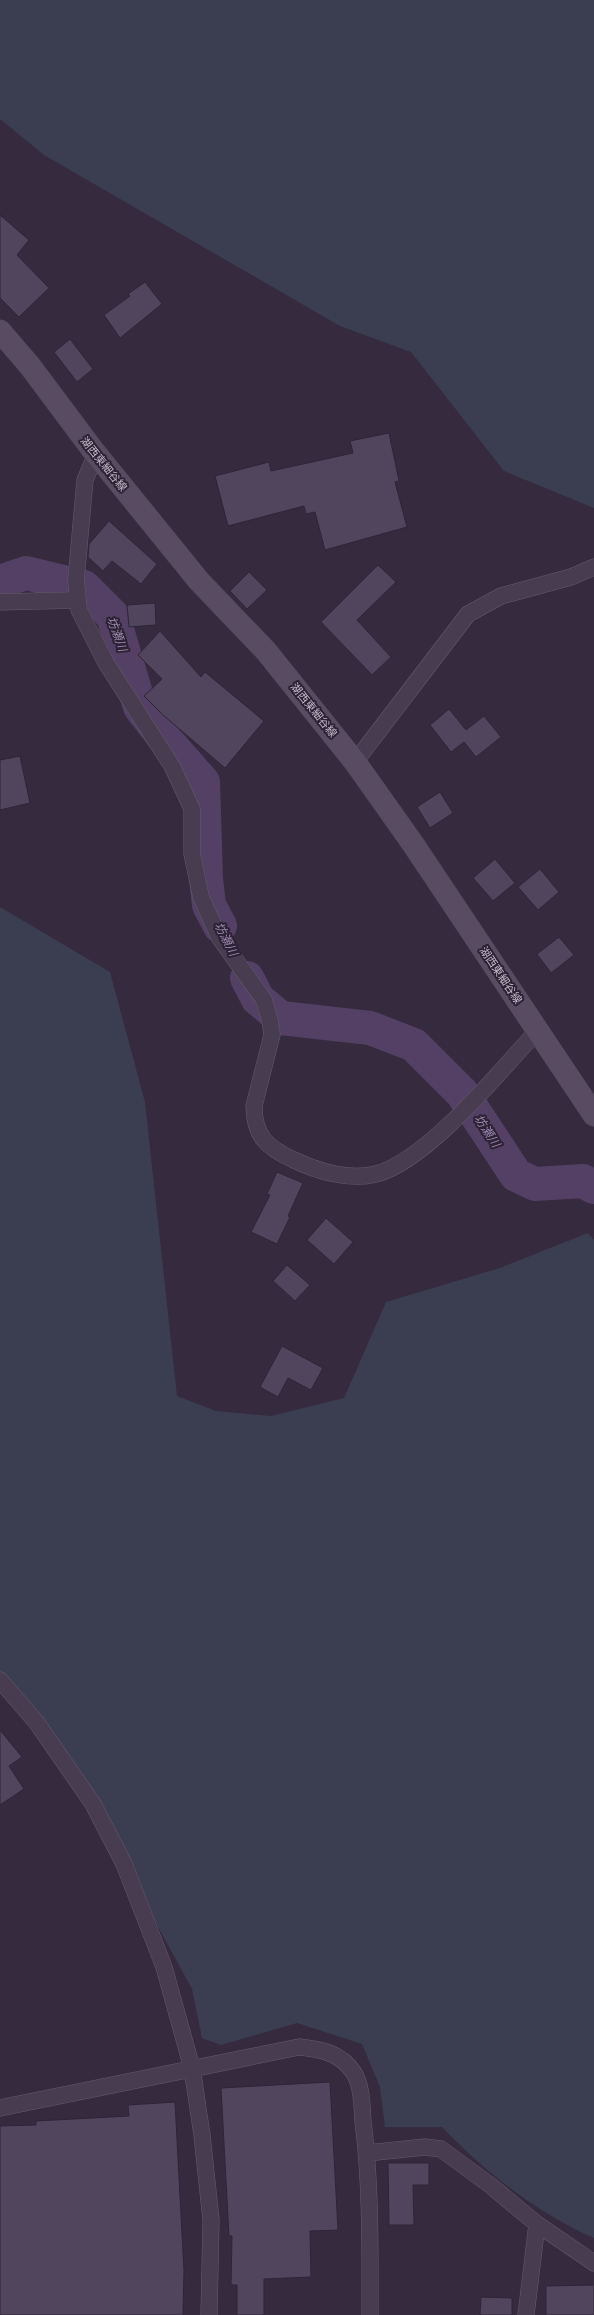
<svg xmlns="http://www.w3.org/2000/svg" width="594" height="2315" font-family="'Alegreya Sans','Noto Sans JP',sans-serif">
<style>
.green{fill:#3b3e50}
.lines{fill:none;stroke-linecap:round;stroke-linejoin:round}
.river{stroke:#544064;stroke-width:34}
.building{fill:#51445d;stroke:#2f2437}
.minor-casing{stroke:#665b6d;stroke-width:17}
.secondary-casing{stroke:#514759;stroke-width:23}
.minor{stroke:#483d50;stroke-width:16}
.secondary{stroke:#594c62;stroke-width:22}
.labels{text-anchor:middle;stroke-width:4;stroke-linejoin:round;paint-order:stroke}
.street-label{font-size:11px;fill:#c3baca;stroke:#2d2235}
.water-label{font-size:12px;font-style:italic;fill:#9b86ad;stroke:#2d2235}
</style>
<rect width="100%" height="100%" fill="#362a3f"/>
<!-- green -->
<path class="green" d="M0,0H594V508L504,471L411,352L340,326L44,155L0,119Z
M0,907L110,972L145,1102L177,1396L216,1411L271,1416L344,1398L386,1302L500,1268L588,1233L594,1240V2238C537,2213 485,2172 442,2127H385L380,2087L362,2044L297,2023L221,2045L202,2038L192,1989L116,1850L0,1680Z"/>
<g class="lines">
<!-- river -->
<path class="river" d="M0,582L26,573L84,587L113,616L140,707L165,739L203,782L206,879L209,905L220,926
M247,978L258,999L281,1018L370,1028L414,1045L462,1093L516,1175L535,1184L583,1181L594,1187"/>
</g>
<!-- building -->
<path class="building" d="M0,215L29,240L17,255L49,288L19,317L0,298Z
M145,282L162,304L120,338L104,315L130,296L128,294Z
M70,339L93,369L77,382L54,352Z
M389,433L399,481L395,482L407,527L325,550L315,512L306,514L304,506L228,526L215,476L269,462L271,471L353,453L350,441Z
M109,521L157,564L141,584L112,561L103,571L88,557L89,544Z
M378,565L396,582L357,620L391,657L372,675L321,622Z
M249,572L267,590L247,609L230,591Z
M155,603L156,625L129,627L127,605Z
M160,631L201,677L205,672L264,721L225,768L163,715L144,696L162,679L138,655Z
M449,709L466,730L484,716L501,737L476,757L464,742L451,752L430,725Z
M20,756L30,803L0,810V760Z
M440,792L453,813L430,828L417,807Z
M495,859L515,883L493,901L473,878Z
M540,869L559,892L538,910L518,887Z
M559,937L574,955L551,973L537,954Z
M277,1172L303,1183L288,1216L290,1217L277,1244L251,1232L270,1195L267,1194Z
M326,1218L353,1242L334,1264L307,1240Z
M287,1265L310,1285L295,1301L273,1281Z
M282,1346L323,1368L311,1390L288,1378L278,1397L260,1387Z
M0,1730L22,1757L9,1766L24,1789L0,1805Z
M330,2082L338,2230L310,2231L311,2277L264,2279V2315H237V2285H231L232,2236H229L221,2088Z
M175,2102L184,2271L183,2315H0V2126L36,2125V2121L129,2116L128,2105Z
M388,2163H429V2185H413L414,2225H389Z
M594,2285V2315H546V2286Z
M481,2297L512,2298V2315H480Z"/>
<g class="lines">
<!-- minor casing -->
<g class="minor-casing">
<path id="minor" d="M96,454L85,480L76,580L79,610L106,663L172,766L192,809V854L201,897L219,937L264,1000L270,1021L272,1035L254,1106C254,1136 267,1148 294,1160C317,1171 350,1181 376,1174C427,1161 501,1070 538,1030
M0,602L78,600
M355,762L468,614L501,596L571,577L594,567
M0,1680L37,1723L93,1804L124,1864L164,1967L192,2068L202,2135L211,2220L209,2315
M0,2108L299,2047C321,2049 341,2053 354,2073C362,2086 362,2106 363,2121C371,2185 370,2250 370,2315
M367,2153L425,2147L441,2149L490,2185L537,2224L594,2263
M526,2315L537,2224"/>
</g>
<!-- secondary casing -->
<g class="secondary-casing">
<path id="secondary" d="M0,331L30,366L92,449L199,581L266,651L355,762L413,844L594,1115"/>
</g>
<!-- minor -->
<use href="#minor" class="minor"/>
<!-- secondary -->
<use href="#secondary" class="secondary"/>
</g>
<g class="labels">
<!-- street labels -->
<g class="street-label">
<text transform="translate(104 464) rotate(51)" y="4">湖西東細谷線</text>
<text transform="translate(314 710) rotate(51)" y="4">湖西東細谷線</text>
<text transform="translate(501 975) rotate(56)" y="4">湖西東細谷線</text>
</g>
<!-- water labels -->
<g class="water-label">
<text transform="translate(117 634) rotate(70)" y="4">坊瀬川</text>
<text transform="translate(226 939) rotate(63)" y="4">坊瀬川</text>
<text transform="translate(487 1131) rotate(57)" y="4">坊瀬川</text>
</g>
</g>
</svg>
